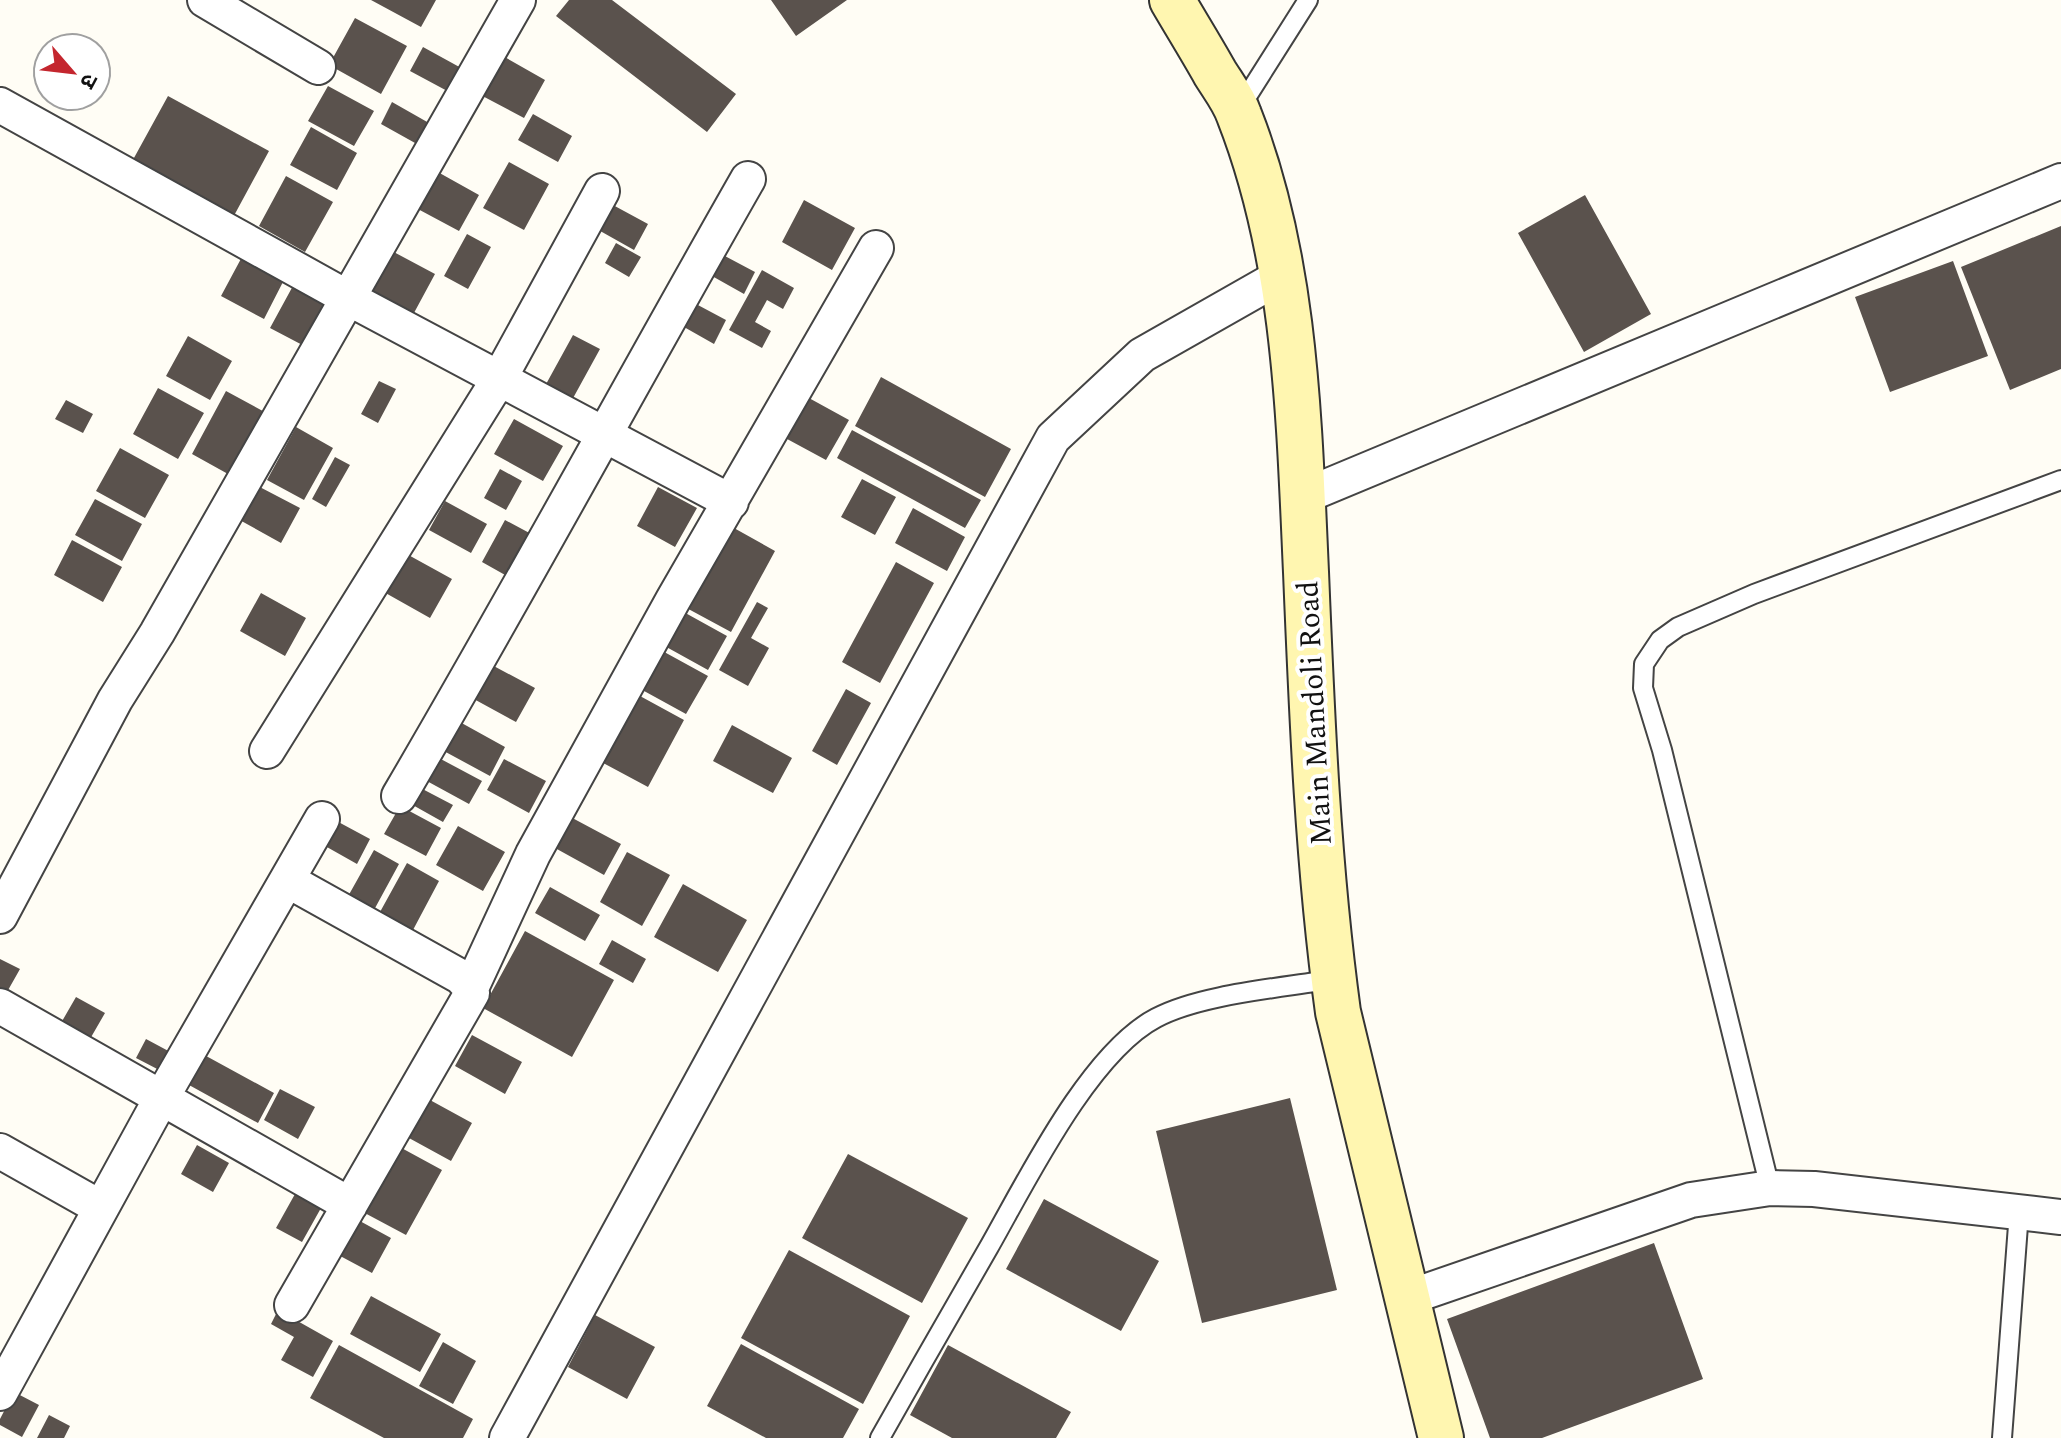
<svg xmlns="http://www.w3.org/2000/svg" width="2061" height="1438" font-family="Spectral,'Noto Sans Devanagari',serif">
<style>
.building{fill:#5a524d}
.lines{fill:none;stroke-linecap:round;stroke-linejoin:round}
.lane-casing{stroke:#444;stroke-width:22}
.street-casing{stroke:#444;stroke-width:38}
.secondary-casing{stroke:#333;stroke-width:48}
.lane{stroke:#fff;stroke-width:18}
.street{stroke:#fff;stroke-width:34}
.secondary{stroke:#fff6b0;stroke-width:44}
.labels{text-anchor:middle;stroke-width:8;stroke-linejoin:round;paint-order:stroke}
.street-label{font-size:30px;fill:#111;stroke:#fff}
</style>
<rect width="100%" height="100%" fill="#fffdf5"/>
<!-- building -->
<path class="building" d="M371,0H436L421,27Z
M569,0H612L736,94L707,132L556,16Z
M771,0H847L796,36Z
M355,18L407,46L381,94L329,65Z
M423,47L463,69L451,93L410,71Z
M494,51L545,80L524,118L473,91Z
M328,86L374,111L354,146L308,121Z
M168,96L269,151L230,223L129,167Z
M392,102L436,127L424,148L381,124Z
M533,114L572,136L558,162L518,140Z
M311,127L357,153L337,190L290,165Z
M509,162L549,184L524,230L483,208Z
M436,171L479,195L459,231L416,208Z
M286,176L333,202L305,252L259,226Z
M1585,195L1651,314L1584,352L1518,233Z
M600,198L648,224L634,250L586,223Z
M804,200L855,228L832,270L782,242Z
M2061,226V369L2010,390L1961,267Z
M467,234L491,247L468,289L444,276Z
M616,243L641,257L629,277L605,263Z
M390,250L435,274L408,324L362,300Z
M243,255L285,278L264,319L221,296Z
M723,255L755,272L744,294L712,276Z
M1953,261L1988,356L1890,392L1855,297Z
M762,270L794,288L783,309L767,300L755,322L771,331L762,348L729,330Z
M294,284L334,306L310,349L270,328Z
M696,304L726,320L714,344L684,327Z
M573,335L600,349L572,400L545,386Z
M188,336L232,361L210,400L166,376Z
M881,377L1011,449L985,497L855,426Z
M379,381L396,389L378,423L361,414Z
M158,388L204,413L178,459L133,434Z
M226,391L272,416L237,479L192,454Z
M798,392L849,420L826,460L776,433Z
M66,400L93,414L83,433L55,419Z
M514,419L563,446L543,481L494,454Z
M296,427L333,448L304,500L267,480Z
M852,430L981,500L965,528L837,458Z
M120,448L169,475L145,518L96,491Z
M335,457L350,465L326,507L312,499Z
M500,469L522,481L506,510L484,498Z
M862,479L896,497L875,535L841,517Z
M254,484L300,508L281,543L236,518Z
M658,487L697,508L675,547L637,526Z
M95,499L142,524L122,561L75,535Z
M445,501L487,524L471,553L429,530Z
M913,508L965,537L947,571L895,543Z
M505,520L535,536L512,579L482,562Z
M725,523L775,551L731,632L681,605Z
M72,540L122,567L103,602L54,575Z
M403,552L452,579L430,618L382,591Z
M896,562L934,583L880,683L842,662Z
M261,593L306,618L285,656L240,631Z
M757,602L768,608L751,638L769,648L748,686L719,670Z
M680,610L727,636L708,670L661,644Z
M657,648L708,676L686,714L635,686Z
M490,664L535,688L516,722L472,698Z
M846,689L871,703L837,765L812,751Z
M629,690L684,720L648,787L592,757Z
M458,721L505,747L490,776L442,750Z
M732,725L792,758L773,793L713,761Z
M437,757L482,781L469,804L425,780Z
M504,759L546,781L529,813L487,790Z
M411,783L453,805L443,822L402,799Z
M400,806L441,828L426,856L384,834Z
M563,813L621,844L604,875L546,843Z
M331,818L370,839L357,864L318,842Z
M458,826L505,852L483,891L436,865Z
M374,850L399,864L368,921L342,907Z
M627,852L670,875L642,926L600,902Z
M407,863L439,881L413,930L380,912Z
M683,884L747,920L718,972L654,937Z
M550,887L600,915L585,941L535,913Z
M525,931L614,980L572,1057L483,1008Z
M612,940L646,959L633,983L599,964Z
M0,959L20,969L7,992L0,988Z
M76,997L105,1013L90,1039L61,1023Z
M472,1035L522,1062L505,1094L455,1066Z
M146,1039L174,1054L163,1072L136,1058Z
M197,1051L274,1093L258,1123L180,1080Z
M280,1089L315,1107L298,1139L264,1120Z
M419,1094L472,1123L451,1161L398,1132Z
M1290,1098L1337,1290L1202,1323L1156,1131Z
M197,1145L229,1163L213,1192L181,1174Z
M396,1145L442,1170L406,1235L361,1211Z
M848,1154L968,1218L922,1303L802,1238Z
M295,1194L321,1208L302,1242L276,1228Z
M1044,1199L1159,1261L1121,1331L1006,1269Z
M347,1214L391,1238L372,1273L329,1250Z
M1654,1243L1703,1379L1542,1438H1490L1447,1319Z
M789,1250L910,1316L863,1404L741,1338Z
M371,1296L441,1334L420,1372L350,1334Z
M278,1310L333,1341L313,1377L281,1360L294,1337L271,1324Z
M595,1315L655,1347L627,1399L568,1367Z
M443,1342L476,1361L453,1404L419,1386Z
M741,1344L859,1409L843,1438H766L707,1406Z
M339,1345L473,1419L463,1438H384L310,1398Z
M948,1345L1071,1412L1056,1438H952L910,1415Z
M14,1392L39,1405L22,1437L0,1425V1419Z
M49,1415L70,1426L64,1438H37Z"/>
<g class="lines">
<!-- lane casing -->
<g class="lane-casing">
<path id="lane" d="M1239,109L1308,0
M1770,1188L1662,750L1643,688L1644,664L1660,640L1678,627L1754,594L2061,480
M880,1438C916,1374 952,1311 989,1247C1026,1182 1089,1053 1156,1018C1201,994 1282,988 1334,979
M2002,1438L2019,1212"/>
</g>
<!-- street casing -->
<g class="street-casing">
<path id="street" d="M205,0L318,67
M0,105L348,298L731,502
M1302,497L2061,181
M267,751L499,379L602,191
M399,796C519,592 631,384 748,179
M287,880L461,977L471,988L472,993L292,1305
M0,916L115,700L157,633L518,0
M471,988L533,854L673,600L876,248
M0,1006L350,1205
M0,1151L101,1208
M1407,1298L1691,1200L1770,1188L1814,1189L2061,1217
M0,1393L162,1097L322,819
M507,1438L1053,438L1142,355L1281,276"/>
</g>
<!-- secondary casing -->
<g class="secondary-casing">
<path id="secondary" d="M1172,0C1186,24 1201,48 1215,73C1223,86 1234,100 1239,115C1296,260 1299,419 1306,572C1312,719 1318,866 1338,1012L1441,1438"/>
</g>
<!-- lane -->
<use href="#lane" class="lane"/>
<!-- street -->
<use href="#street" class="street"/>
<!-- secondary -->
<use href="#secondary" class="secondary"/>
</g>
<g class="labels">
<!-- street labels -->
<g class="street-label">
<text transform="translate(1314 713) rotate(-93)" y="10">Main Mandoli Road</text>
</g>
</g>
<!-- north arrow -->
<g transform="translate(72 72) rotate(118)"><circle r="38" fill="#ffffff" stroke="#a0a0a0" stroke-width="2"/>
<path d="M0-6L14 30L0 20L-14 30Z" fill="#c4262e"/>
<text y="-12" font-size="22" font-weight="bold" text-anchor="middle" fill="#111111">उ</text>
</g>
</svg>
